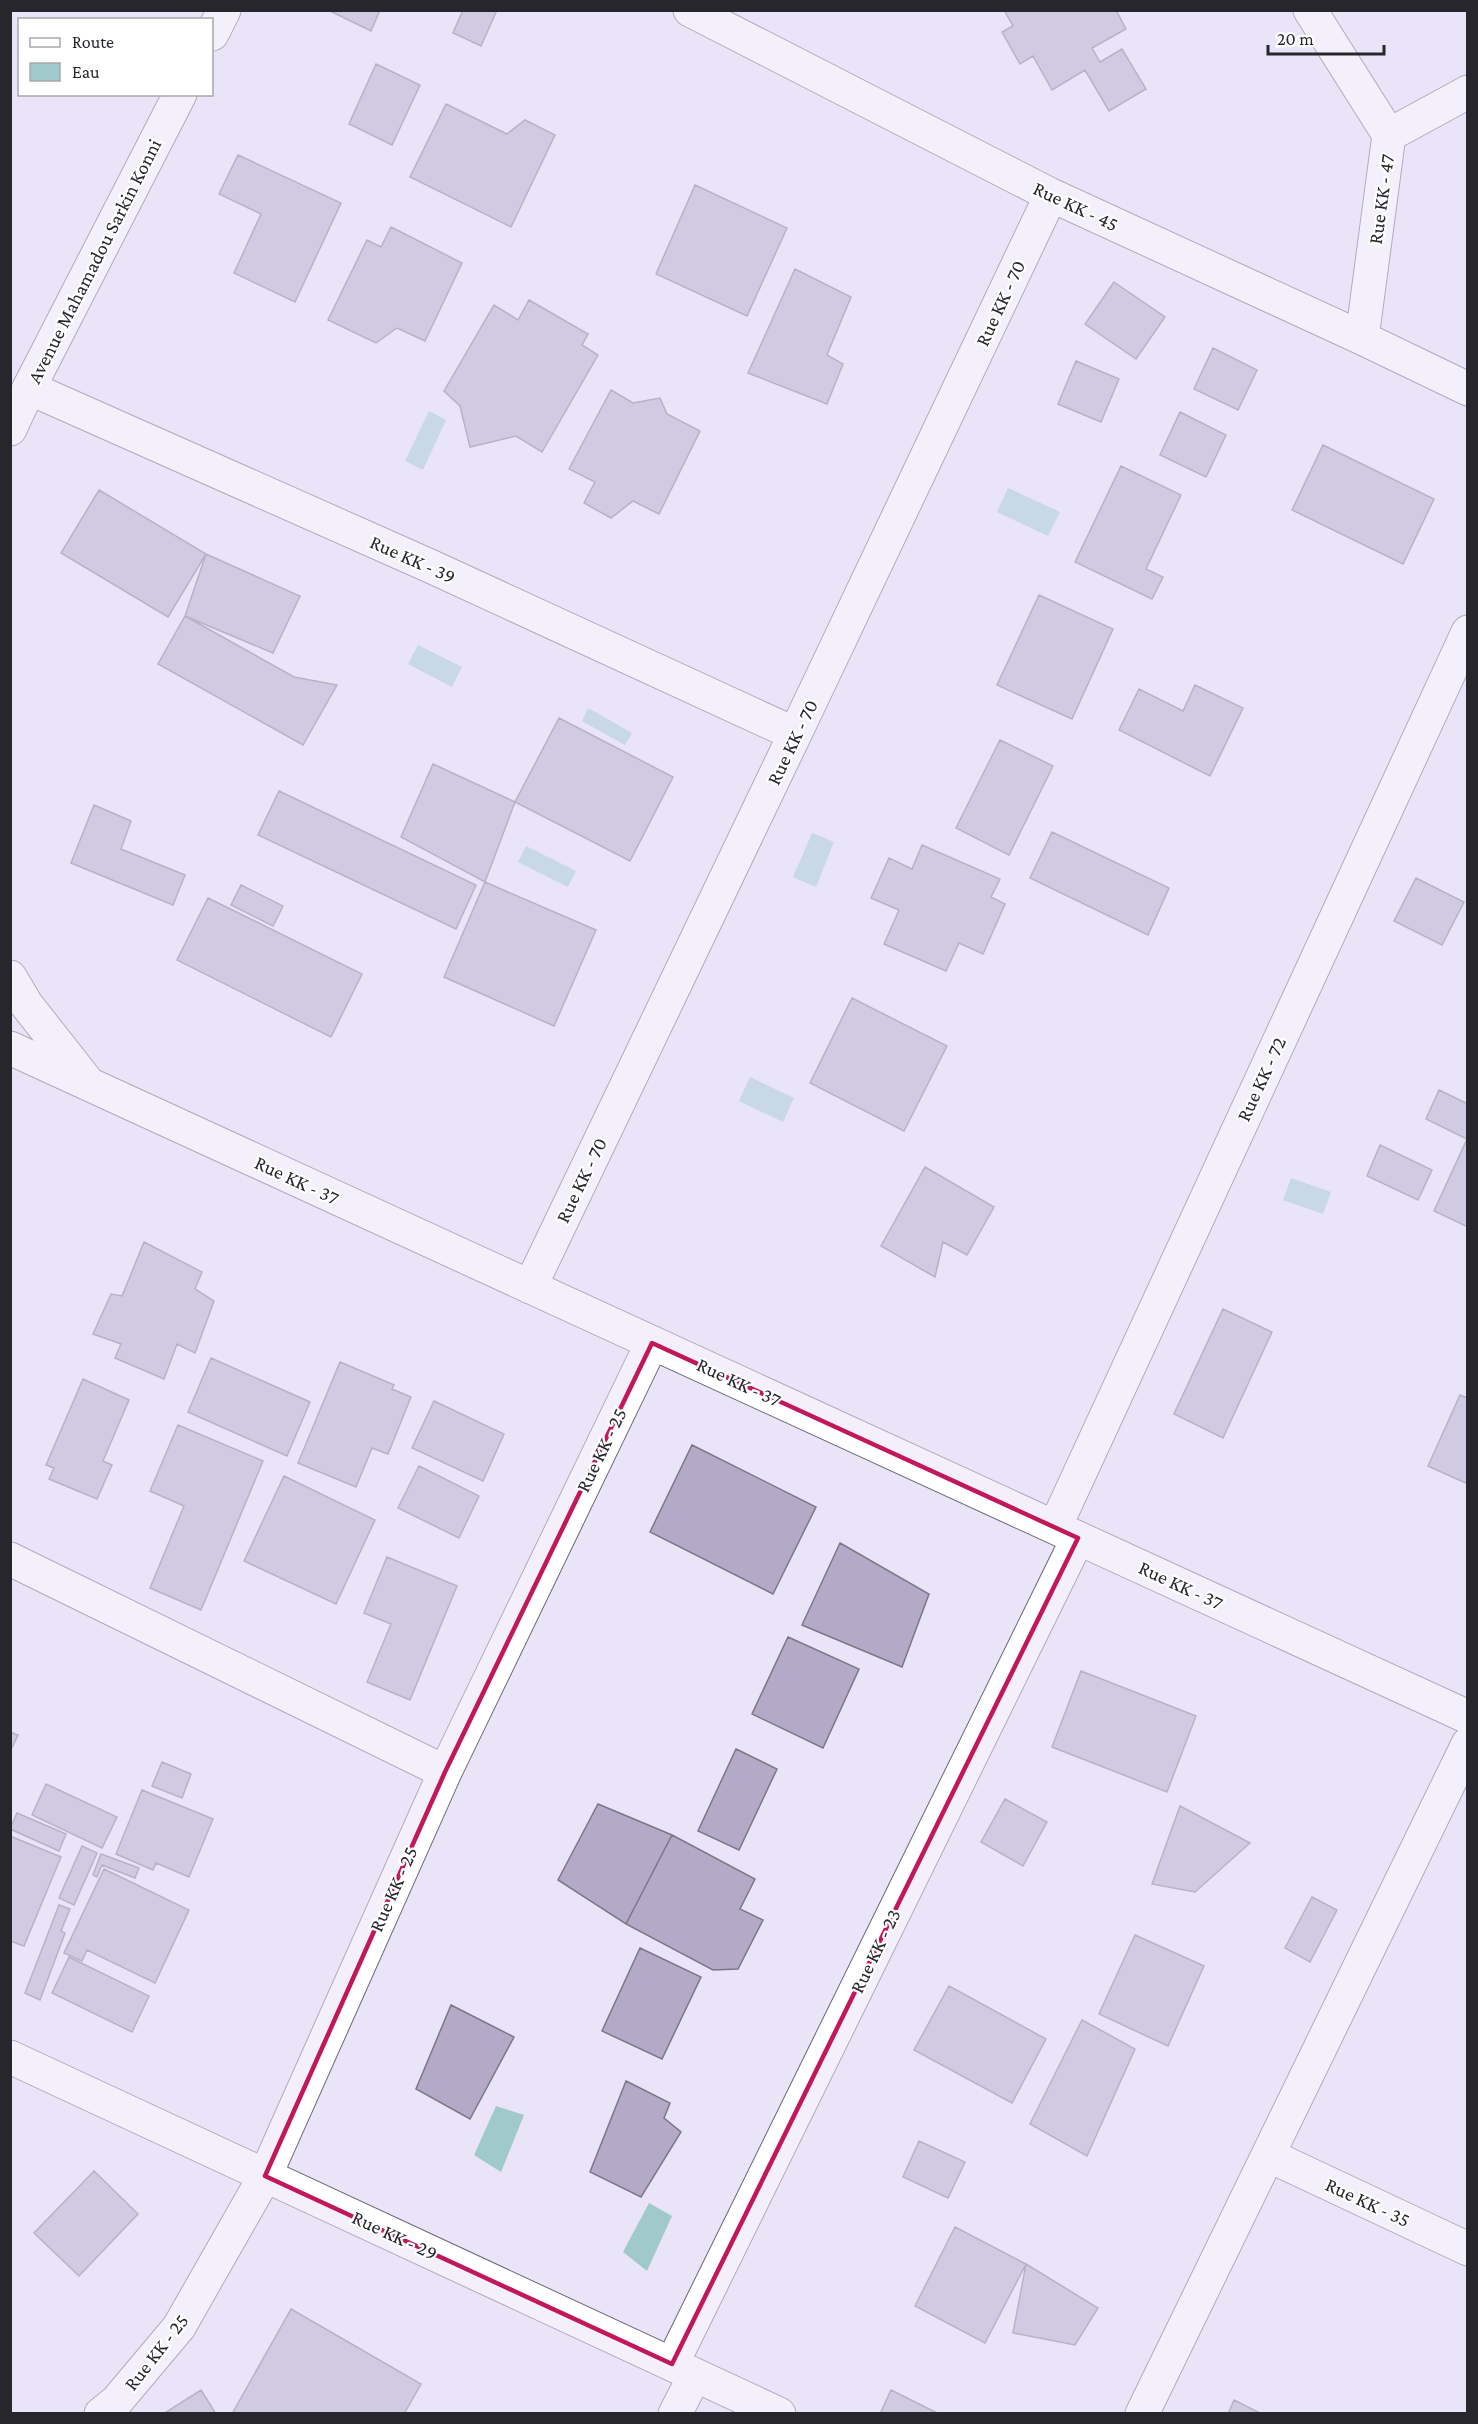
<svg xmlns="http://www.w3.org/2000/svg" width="1478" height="2424" font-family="'Crimson Pro',serif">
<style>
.water{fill:#a0c9cb}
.building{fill:#b4aac8;stroke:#7d7689;stroke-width:1.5}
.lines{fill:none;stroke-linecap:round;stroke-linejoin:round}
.minor-casing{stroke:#6b6577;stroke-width:35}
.tertiary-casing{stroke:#6b6577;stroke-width:35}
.minor{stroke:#fff;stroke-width:33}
.tertiary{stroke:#fff;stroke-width:33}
.marked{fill:none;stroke:#c2185b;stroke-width:4.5;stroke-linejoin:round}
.labels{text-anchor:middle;stroke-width:4.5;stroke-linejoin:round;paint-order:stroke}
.street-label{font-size:20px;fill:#28262d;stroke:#fff}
</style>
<rect width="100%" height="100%" fill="#eae4f9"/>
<!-- water -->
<path class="water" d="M429,411L446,420L423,470L405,461Z
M1008,488L1060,512L1048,536L997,512Z
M418,645L462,667L452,687L408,664Z
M588,708L632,733L625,745L582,721Z
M812,833L834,842L816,887L793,877Z
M526,846L576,871L568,887L518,862Z
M750,1077L794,1098L783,1122L739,1101Z
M1291,1178L1331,1192L1323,1214L1283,1200Z
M496,2106L524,2115L501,2172L474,2155Z
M649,2203L672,2216L647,2271L623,2252Z"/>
<!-- building -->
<path class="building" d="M328,10H380L371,31Z
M463,10H497L481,46L453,33Z
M1004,10H1116L1126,29L1092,48L1100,62L1122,49L1146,89L1109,111L1085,70L1052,90L1033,56L1020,64L1002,32L1013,26Z
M376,64L420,85L392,145L349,124Z
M446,104L507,134L525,120L555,135L511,227L410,177Z
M238,155L341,203L295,302L234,273L261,214L219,194Z
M695,185L787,228L747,316L656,274Z
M391,227L462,263L425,341L397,328L376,343L328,320L367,240L381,247Z
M795,269L851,297L827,355L843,364L827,404L748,373Z
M1114,282L1165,317L1136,359L1085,324Z
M529,300L588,334L582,345L598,355L542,452L516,436L470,447L460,406L444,391L494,305L518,320Z
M1213,348L1257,370L1238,410L1194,389Z
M1076,361L1119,379L1101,422L1058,404Z
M611,390L633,403L660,398L667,414L700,431L659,514L633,501L611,518L584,503L595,482L569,469Z
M1180,412L1226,435L1206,477L1160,455Z
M1323,445L1434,499L1403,564L1292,510Z
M1121,466L1181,495L1146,569L1163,577L1152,599L1075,562Z
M99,490L206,554L168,617L61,553Z
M206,554L300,596L273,653L185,616Z
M1039,595L1113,629L1072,719L997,685Z
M185,616L294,677L337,685L303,745L158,664Z
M1195,685L1243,708L1210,776L1119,730L1139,689L1183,711Z
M559,718L673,777L630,861L515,802Z
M1000,740L1053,766L1009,855L956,828Z
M433,764L515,802L485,882L401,837Z
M279,791L476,885L456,929L258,835Z
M94,805L131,821L121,849L185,875L173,905L71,863Z
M1052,832L1169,888L1148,935L1030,878Z
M922,845L1000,879L991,897L1005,904L983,954L959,943L946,971L884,944L899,910L871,898L889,858L912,869Z
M1416,878L1464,902L1442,945L1394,921Z
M485,882L596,930L554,1026L444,977Z
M241,885L283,906L273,926L231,905Z
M208,898L362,974L331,1037L177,960Z
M852,998L947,1046L904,1131L810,1083Z
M1439,1090L1468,1104V1227L1434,1211L1467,1139L1426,1119Z
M1380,1145L1432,1170L1418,1200L1367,1176Z
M925,1167L994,1207L967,1255L943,1242L935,1277L881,1246Z
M144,1242L202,1272L195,1289L214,1301L195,1353L177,1344L164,1379L115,1358L121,1344L93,1334L111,1294L122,1296Z
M1223,1309L1272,1332L1223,1438L1174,1414Z
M211,1358L310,1402L287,1456L188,1412Z
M340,1362L394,1385L392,1389L411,1397L388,1454L372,1448L356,1487L298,1463Z
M83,1379L129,1400L103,1461L112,1465L97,1499L49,1479L54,1468L46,1465Z
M1460,1395L1468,1398V1484L1428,1466Z
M434,1401L504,1434L483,1481L412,1448Z
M178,1425L263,1461L201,1610L150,1588L184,1506L150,1491Z
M692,1445L816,1507L773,1594L650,1532Z
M419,1466L479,1496L459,1538L398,1508Z
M284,1476L375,1520L336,1604L244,1561Z
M840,1543L929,1594L902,1667L802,1625Z
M387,1557L457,1586L410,1700L367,1682L391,1624L364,1613Z
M788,1637L859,1669L823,1748L752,1714Z
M1081,1671L1196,1716L1167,1792L1052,1747Z
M10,1732L18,1735L10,1752Z
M736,1749L777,1769L739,1850L698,1831Z
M162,1762L191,1774L182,1798L152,1786Z
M46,1784L117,1817L102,1848L32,1815Z
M142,1790L213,1819L189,1877L156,1863L153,1870L116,1854Z
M1005,1799L1047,1822L1023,1866L981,1842Z
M598,1804L672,1835L626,1924L558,1880Z
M1180,1806L1250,1843L1195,1892L1152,1884Z
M17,1813L66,1834L59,1851L10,1829Z
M672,1835L755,1879L740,1909L763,1920L738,1969L713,1970L626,1924Z
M10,1836L61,1857L24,1946L10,1941Z
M82,1846L97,1853L74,1905L59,1898Z
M101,1854L139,1868L135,1878L102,1865L97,1877L93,1875Z
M104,1869L189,1910L155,1983L87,1950L82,1961L64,1953Z
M1312,1897L1337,1910L1310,1962L1285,1948Z
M59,1905L70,1909L61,1931L65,1933L40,2000L25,1993Z
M1135,1935L1204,1966L1168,2046L1099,2014Z
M640,1948L701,1977L662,2059L602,2031Z
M69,1957L149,1996L132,2032L52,1993Z
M949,1986L1046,2039L1012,2103L914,2050Z
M451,2005L514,2037L470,2119L416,2089Z
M1082,2020L1135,2049L1087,2156L1030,2124Z
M626,2081L670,2103L664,2118L681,2132L641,2197L590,2172Z
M919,2141L965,2162L948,2198L903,2177Z
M94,2171L138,2214L79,2276L34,2233Z
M955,2227L1026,2264L985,2343L915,2306Z
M1026,2264L1098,2308L1075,2345L1013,2333Z
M291,2309L421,2384L404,2414H232Z
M201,2390L216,2414H163Z
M891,2390L939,2414H880Z
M1234,2400L1258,2412L1257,2414H1228Z"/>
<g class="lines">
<!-- minor casing -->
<g class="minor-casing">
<path id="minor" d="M690,10L1051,195L1362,338L1468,389
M1310,10L1389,135L1362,338
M1389,135L1468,92
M29,388L430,566L795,734
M10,977L26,1004L85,1079
M10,1048L1468,1717
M530,1287L795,734L1051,195
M1055,1527L1468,632
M10,1559L445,1772
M10,2057L779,2414
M1268,2155L1468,2249
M672,2364L1078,1538
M101,2414L116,2402L179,2327L265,2176L445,1772L652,1343
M675,2414L695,2375
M1142,2414L1468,1744"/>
</g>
<!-- tertiary casing -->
<g class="tertiary-casing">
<path id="tertiary" d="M212,34L224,10
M10,429L29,388L180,94"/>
</g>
<!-- minor -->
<use href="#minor" class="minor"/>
<!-- tertiary -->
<use href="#tertiary" class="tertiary"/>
</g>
<!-- marked area -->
<path d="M0 0H1478V2424H0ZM652,1343L1078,1538L672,2364L265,2176L445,1772Z" fill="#eae4f9" fill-opacity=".55" fill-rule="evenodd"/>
<path class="marked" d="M652,1343L1078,1538L672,2364L265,2176L445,1772Z"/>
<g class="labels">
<!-- street labels -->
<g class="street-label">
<text transform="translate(1381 199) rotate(-82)" y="7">Rue KK - 47</text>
<text transform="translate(1076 206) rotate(25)" y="7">Rue KK - 45</text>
<text transform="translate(94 261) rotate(-63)" y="7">Avenue Mahamadou Sarkin Konni</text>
<text transform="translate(1000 303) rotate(-65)" y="7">Rue KK - 70</text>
<text transform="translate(413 559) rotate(24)" y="7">Rue KK - 39</text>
<text transform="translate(792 742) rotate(-64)" y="7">Rue KK - 70</text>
<text transform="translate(1261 1079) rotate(-65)" y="7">Rue KK - 72</text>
<text transform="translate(297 1180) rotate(25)" y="7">Rue KK - 37</text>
<text transform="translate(581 1180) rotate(-64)" y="7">Rue KK - 70</text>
<text transform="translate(739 1382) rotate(25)" y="7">Rue KK - 37</text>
<text transform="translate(601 1450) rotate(-64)" y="7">Rue KK - 25</text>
<text transform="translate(1181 1585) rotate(25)" y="7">Rue KK - 37</text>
<text transform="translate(393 1889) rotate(-66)" y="7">Rue KK - 25</text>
<text transform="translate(875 1951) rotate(-64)" y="7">Rue KK - 23</text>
<text transform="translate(1368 2202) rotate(25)" y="7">Rue KK - 35</text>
<text transform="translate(395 2235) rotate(25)" y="7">Rue KK - 29</text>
<text transform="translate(156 2352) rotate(-52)" y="7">Rue KK - 25</text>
</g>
</g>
<!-- border -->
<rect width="1478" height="2424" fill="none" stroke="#28262d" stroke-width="24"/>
<!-- legend -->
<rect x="18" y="18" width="195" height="78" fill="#ffffff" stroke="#a9a8ab" stroke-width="1.5"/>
<rect x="30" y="38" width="30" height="9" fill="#ffffff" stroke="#a9a8ab" stroke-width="1.5"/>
<text x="72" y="48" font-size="18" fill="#28262d">Route</text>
<rect x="30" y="63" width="30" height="18" fill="#a0c9cb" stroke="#a9a8ab" stroke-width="1.5"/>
<text x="72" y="78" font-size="18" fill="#28262d">Eau</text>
<!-- scale -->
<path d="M1268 45v9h116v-9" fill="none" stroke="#28262d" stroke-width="3"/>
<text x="1277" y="45" font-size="18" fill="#28262d" stroke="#ffffff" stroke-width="4.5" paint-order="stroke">20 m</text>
</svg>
